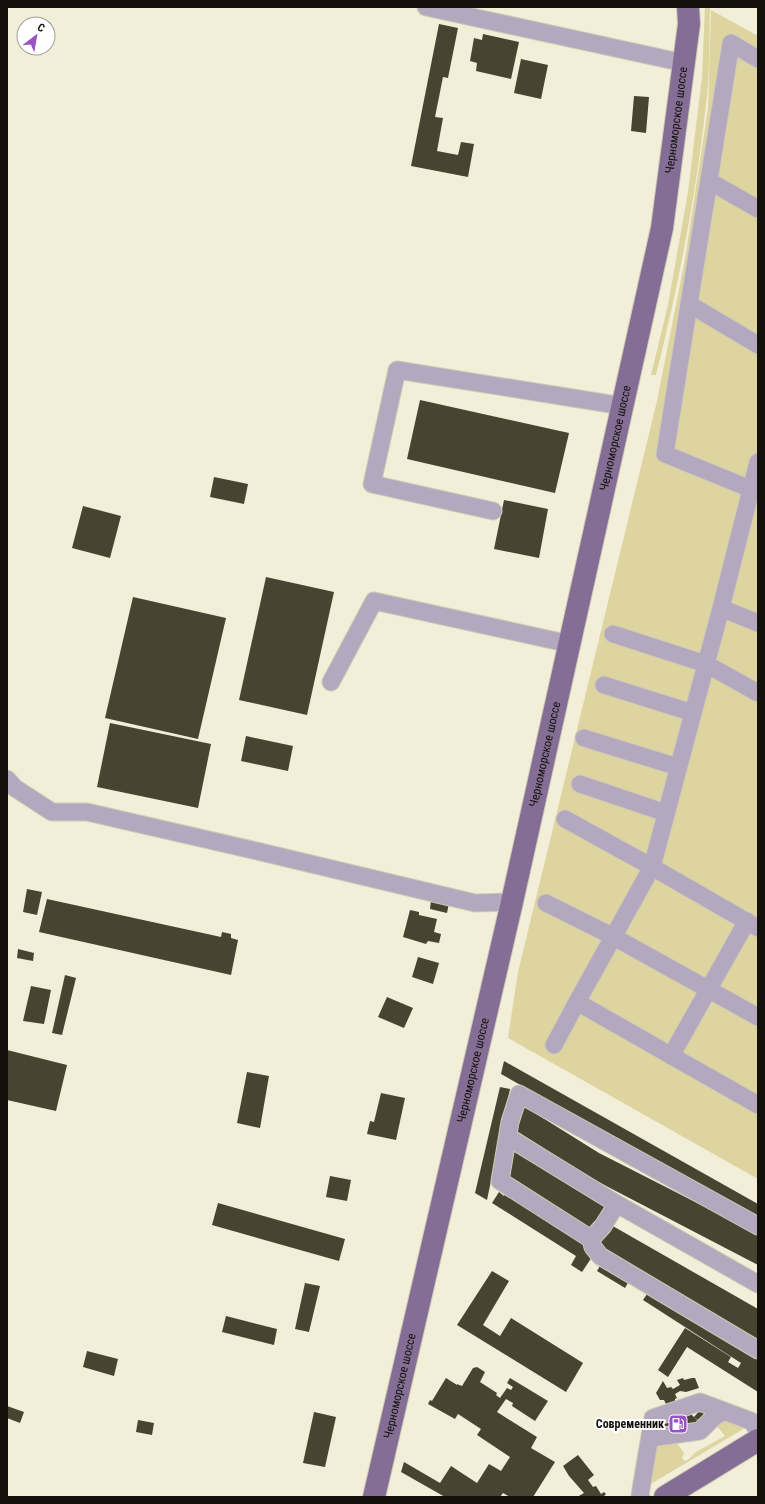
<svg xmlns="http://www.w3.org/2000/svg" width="765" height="1504" font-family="'Roboto Condensed',sans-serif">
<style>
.green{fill:#ded4a0}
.building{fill:#484432}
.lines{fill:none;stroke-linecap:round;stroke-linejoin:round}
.minor-casing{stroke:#cecbb7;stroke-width:19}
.major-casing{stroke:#cecbb7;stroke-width:24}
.minor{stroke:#b4a8be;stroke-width:17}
.major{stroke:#846e95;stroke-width:22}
.labels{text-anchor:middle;stroke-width:4;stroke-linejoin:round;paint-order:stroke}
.street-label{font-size:12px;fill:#13110a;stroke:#fff}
.poi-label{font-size:12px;font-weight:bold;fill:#13110a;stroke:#fff;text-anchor:end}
</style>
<rect width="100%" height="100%" fill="#f2eed8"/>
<!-- green -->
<path class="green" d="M705,7H710C709,36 710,66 707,95C697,190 679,283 656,375H651L668,305L688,192L702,77Z
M711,10L758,36V1179L508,1038L518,972L657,401L685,259L708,108Z
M722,1421H728L745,1428L649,1485L655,1444L674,1439L684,1453L682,1458L685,1461L689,1459L696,1452L725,1436L715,1424Z"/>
<!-- building -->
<path class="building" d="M439,24L458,28L448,78L443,77L435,117L443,118L437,151L458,155L461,142L474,144L468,177L411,166Z
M483,34L519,42L511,79L476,71L477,63L470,61L474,38L482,40Z
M521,59L548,65L541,99L514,93Z
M634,96L649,97L646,133L631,131Z
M420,400L569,433L555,493L407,459Z
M214,477L248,484L244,504L210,497Z
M504,500L548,509L539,558L494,549Z
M83,506L121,516L110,558L72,548Z
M266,577L334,592L307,715L239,700Z
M133,597L226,618L198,739L105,718Z
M110,723L211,744L198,808L97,787Z
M246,736L293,746L288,771L241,761Z
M27,889L42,892L37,915L23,912Z
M47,899L221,937L222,932L231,934V938L238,940L231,975L39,932Z
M431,900L449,903L447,913L430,909Z
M410,910L419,912V915L437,919L434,932L441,934L439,943L428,941L426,944L403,937Z
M18,949L34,953L33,961L17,958Z
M418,957L439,963L433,984L412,977Z
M65,975L76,978L62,1035L52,1033Z
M31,986L51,990L44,1024L23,1021Z
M387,997L413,1008L404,1028L378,1017Z
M7,1050L67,1065L56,1111L7,1100Z
M504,1061L758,1204V1218L501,1074Z
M247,1072L269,1076L260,1128L237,1123Z
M500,1087L510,1089L487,1200L475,1193Z
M381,1093L405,1098L396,1140L367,1134L370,1121L374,1122Z
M524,1105L531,1107L530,1110L599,1153L758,1234V1265L587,1176L515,1130Z
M513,1149L606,1207L593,1230L509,1177L511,1173L505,1169Z
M330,1176L351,1180L347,1201L326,1197Z
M499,1192L504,1196L505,1194L590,1248L592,1257L582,1272L571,1265L576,1256L492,1203Z
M218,1203L345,1239L339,1261L212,1225Z
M611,1225L758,1309V1340L596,1246Z
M601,1264L629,1281L625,1288L597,1271Z
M492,1271L509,1281L483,1325L500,1336L511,1318L583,1363L566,1392L457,1325Z
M305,1283L320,1286L309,1332L295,1329Z
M647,1294L657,1300L658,1298L758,1358V1392L687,1347L668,1377L658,1370L685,1328L731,1357L728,1362L738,1368L741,1363L643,1300Z
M226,1316L277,1329L274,1345L222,1332Z
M87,1351L118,1359L114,1376L83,1367Z
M477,1367L485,1372L480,1382L497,1393L496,1395L500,1398L507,1388L511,1390L513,1387L507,1383L510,1378L548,1401L535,1421L512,1406L513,1403L506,1399L497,1412L537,1437L531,1448L555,1462L533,1497H510L503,1493L500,1497H445L401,1472L404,1462L440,1483L451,1466L477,1483L489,1464L501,1471L510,1457L477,1435L481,1429L458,1414L455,1419L428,1404L430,1400L432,1401L446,1378L457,1385V1384L462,1386L473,1368Z
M683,1378L684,1380L692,1378H695L699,1388L686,1392L680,1391L675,1394L677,1398L675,1399V1402L666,1404L664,1400H660L656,1393L663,1381L667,1388L671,1387L673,1389L680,1385L677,1380Z
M7,1406L24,1412L20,1423L7,1418Z
M701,1409L707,1414L700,1422L694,1417Z
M314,1412L336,1417L325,1467L303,1463Z
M690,1413L701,1424L660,1434L656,1423Z
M138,1420L154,1423L152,1435L136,1432Z
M578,1455L594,1475L588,1480L593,1487L596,1486L601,1494L604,1492L606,1494L603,1497H577L584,1493L569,1476L563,1466Z"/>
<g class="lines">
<!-- minor casing -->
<g class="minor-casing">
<path id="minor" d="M426,7L684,63
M758,59L731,43L665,454L758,492
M709,181L758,209
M689,304L758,345
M493,511L372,484L397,370L623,406
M721,608L758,623
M613,634L706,664L758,693
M331,682L374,601L570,644
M604,685L693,713
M584,738L678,767
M7,779L15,788L52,812H87L261,852L475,903L512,902
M580,784L666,813
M565,819L652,867L758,928
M546,903L612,936L758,1017
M577,1002L652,867L721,608L758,462
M554,1045L577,1002L758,1105
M671,1056L747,921
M508,1137L617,1204L758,1284
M758,1226L519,1094L510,1122L500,1181L591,1239L593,1247L600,1256L758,1350
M591,1239L603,1226L617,1204
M650,1438L700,1431L714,1417L724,1411
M641,1497L640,1495L653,1418L700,1402L751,1421L758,1430"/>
</g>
<!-- major casing -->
<g class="major-casing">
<g id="major">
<path id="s1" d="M374,1497L512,902L662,228L689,24L688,7"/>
<path d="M665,1497L758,1440"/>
</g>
</g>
<!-- minor -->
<use href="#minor" class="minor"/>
<!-- major -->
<use href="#major" class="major"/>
</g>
<!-- icons -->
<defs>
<g id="fuel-square" transform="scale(1)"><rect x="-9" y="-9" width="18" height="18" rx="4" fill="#9852c5" stroke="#fff"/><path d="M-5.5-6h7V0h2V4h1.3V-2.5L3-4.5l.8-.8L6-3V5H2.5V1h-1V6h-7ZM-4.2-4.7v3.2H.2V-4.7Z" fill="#fff"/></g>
</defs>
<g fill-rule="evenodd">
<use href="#fuel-square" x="678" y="1424"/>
</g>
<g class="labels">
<!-- street labels -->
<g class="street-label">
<text dy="4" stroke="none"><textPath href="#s1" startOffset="1410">Черноморское шоссе</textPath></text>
<text dy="4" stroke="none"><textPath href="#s1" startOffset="1086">Черноморское шоссе</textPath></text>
<text dy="4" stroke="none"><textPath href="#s1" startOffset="762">Черноморское шоссе</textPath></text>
<text dy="4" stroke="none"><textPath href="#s1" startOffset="438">Черноморское шоссе</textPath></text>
<text dy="4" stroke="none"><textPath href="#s1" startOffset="114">Черноморское шоссе</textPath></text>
</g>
<!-- poi labels -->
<g class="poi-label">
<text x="664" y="1428">Современник</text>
</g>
</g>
<!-- border -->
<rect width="765" height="1504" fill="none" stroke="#13110a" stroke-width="16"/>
<!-- north arrow -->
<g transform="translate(36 36) rotate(31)"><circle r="19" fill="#ffffff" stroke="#a1a09d"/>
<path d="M0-3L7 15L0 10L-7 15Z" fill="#9852c5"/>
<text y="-6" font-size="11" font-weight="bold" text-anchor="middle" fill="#13110a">С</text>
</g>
</svg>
